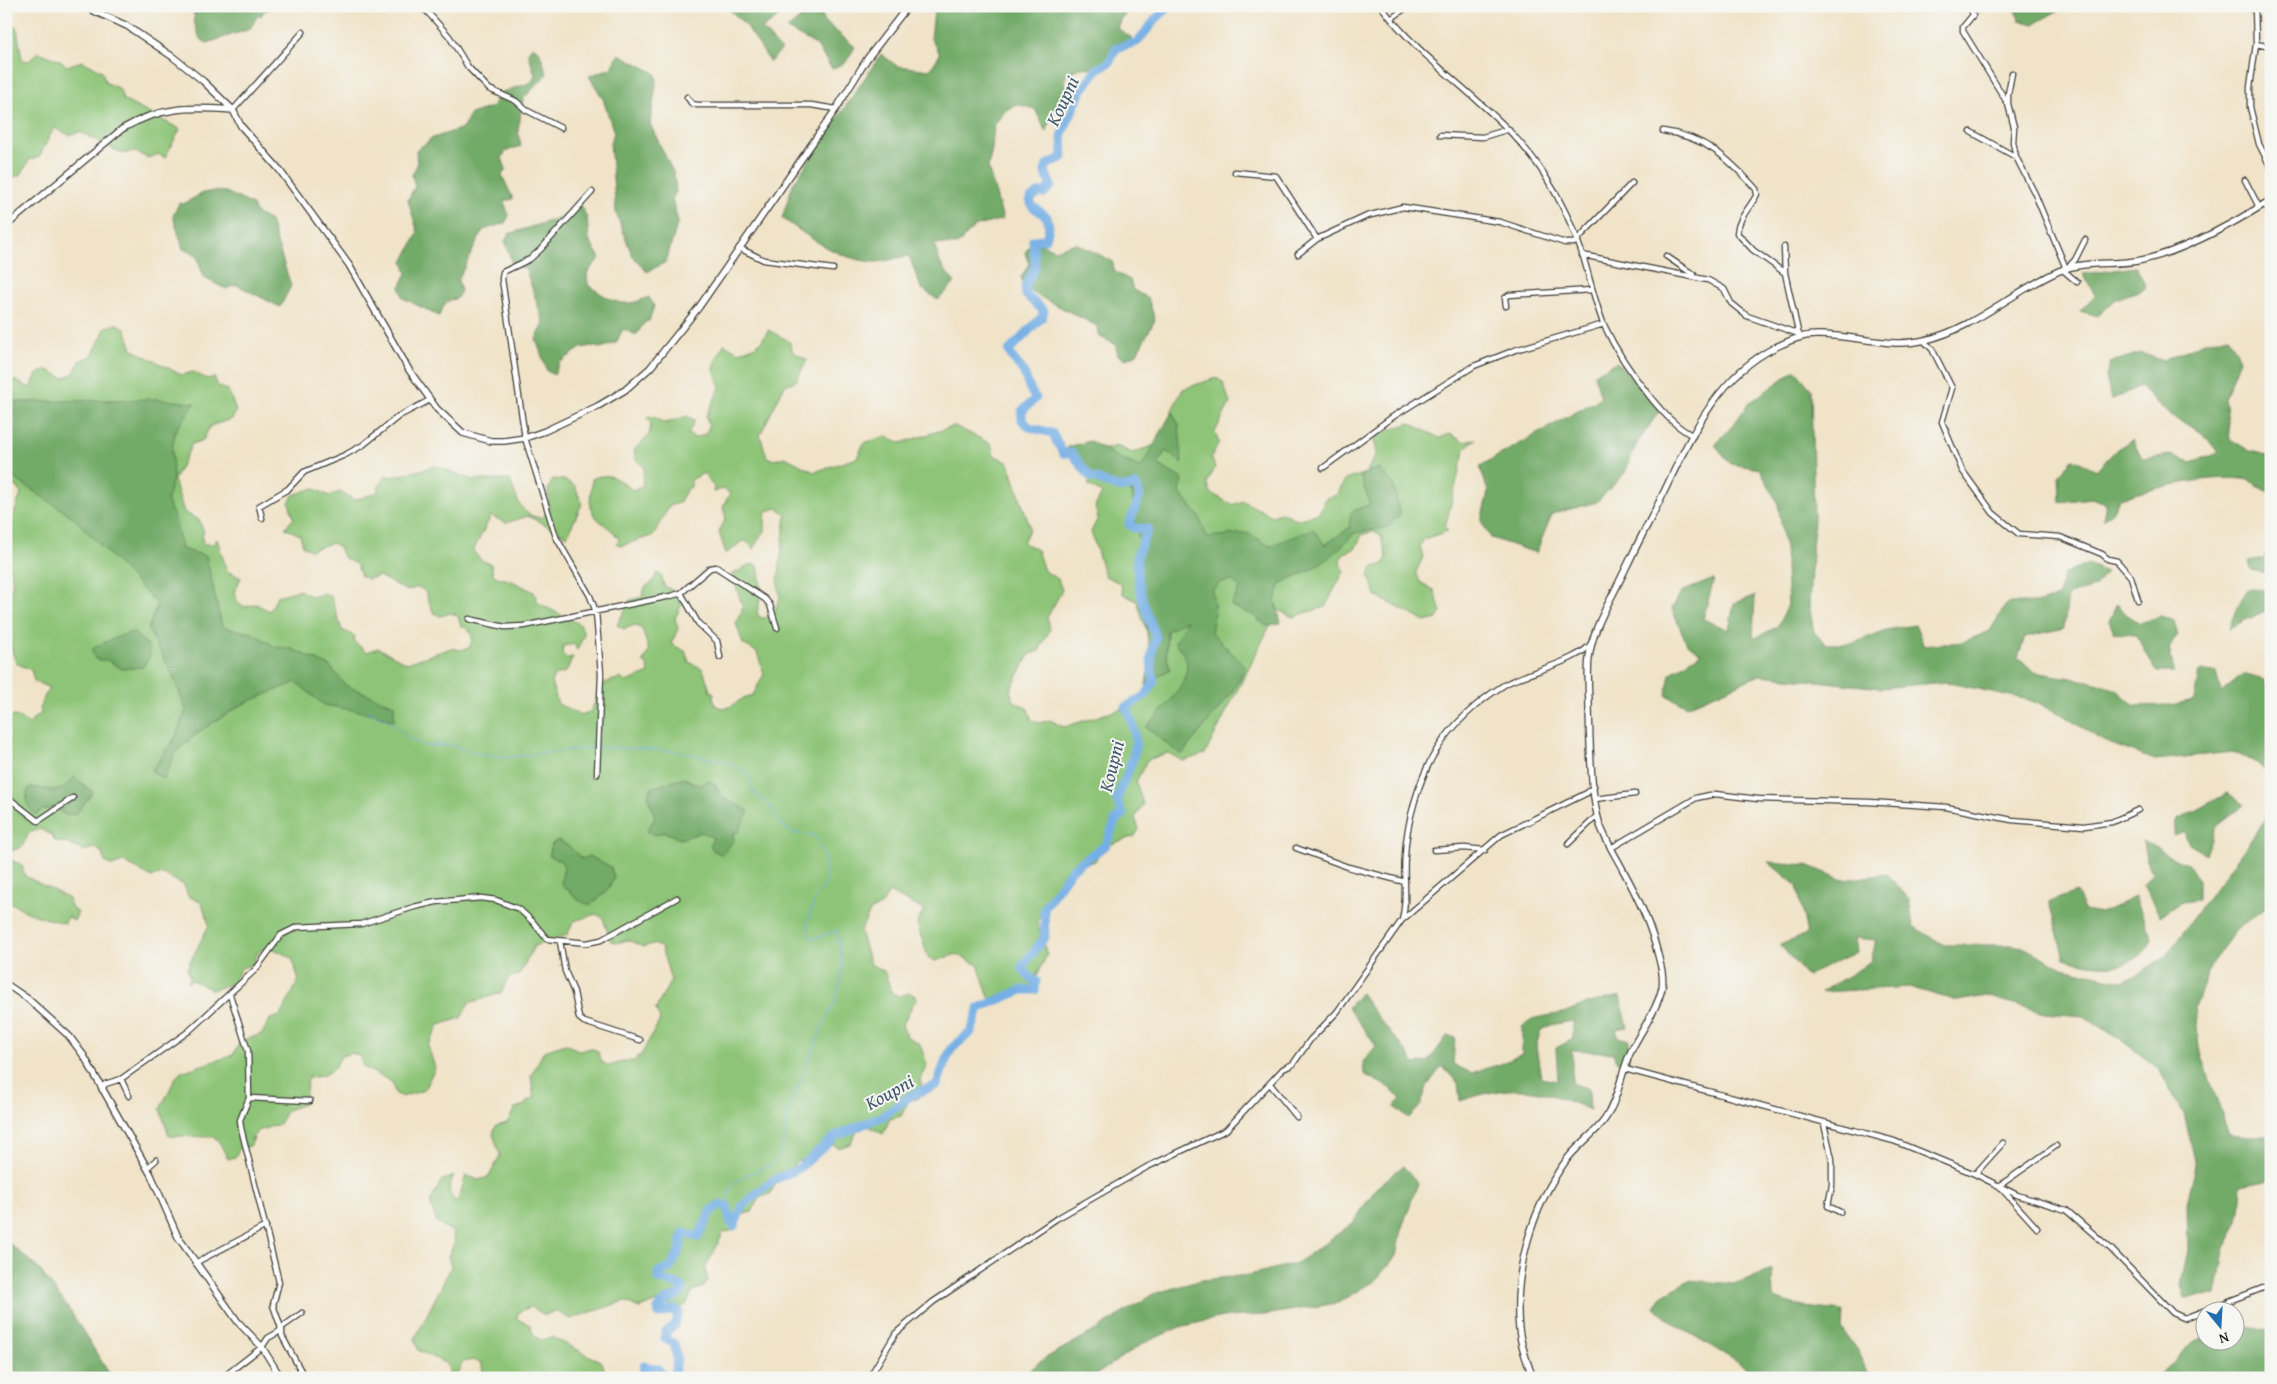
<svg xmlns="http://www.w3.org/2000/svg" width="2277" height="1384" font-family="'Gentium Book Plus',serif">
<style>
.green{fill:#8dc477;stroke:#54704a}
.forest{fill:#72aa68;stroke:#476342;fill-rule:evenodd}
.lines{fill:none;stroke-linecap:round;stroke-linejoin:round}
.stream{stroke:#75afe5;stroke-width:1}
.river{stroke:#75afe5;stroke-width:9}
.street-casing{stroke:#3c3a36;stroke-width:7}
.secondary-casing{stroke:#3c3a36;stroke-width:8}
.street{stroke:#fff;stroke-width:4.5}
.secondary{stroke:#fff;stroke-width:5.5}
.labels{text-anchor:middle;stroke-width:4;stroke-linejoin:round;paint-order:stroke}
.water-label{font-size:19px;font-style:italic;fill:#40576c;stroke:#f6f6f2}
</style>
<rect width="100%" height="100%" fill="#f6f6f2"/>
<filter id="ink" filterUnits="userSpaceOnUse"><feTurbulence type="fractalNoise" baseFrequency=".02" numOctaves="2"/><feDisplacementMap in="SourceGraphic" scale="10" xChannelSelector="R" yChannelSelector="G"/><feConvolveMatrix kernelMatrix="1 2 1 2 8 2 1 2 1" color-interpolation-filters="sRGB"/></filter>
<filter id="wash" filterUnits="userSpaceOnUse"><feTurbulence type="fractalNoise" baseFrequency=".0096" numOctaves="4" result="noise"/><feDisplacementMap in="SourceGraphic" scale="20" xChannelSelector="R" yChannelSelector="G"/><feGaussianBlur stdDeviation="1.12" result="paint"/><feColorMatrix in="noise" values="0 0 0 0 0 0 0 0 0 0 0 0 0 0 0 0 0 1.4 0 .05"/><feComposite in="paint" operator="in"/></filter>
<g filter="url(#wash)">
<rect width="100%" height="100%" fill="#f0e3c8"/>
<!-- green -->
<path class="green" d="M6,23L17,28L22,60L29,61L39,52L61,61L67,66L82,61L102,71L105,82L120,89L123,100L180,129L165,158L159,154L148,158L133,151L123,154L80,132L69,135L54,128L39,157L29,160L21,175L10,178L6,176Z
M117,324L125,328L132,349L182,375L193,372L207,379L214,377L218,386L229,391L236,412L232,419L210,426L203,440L192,444L174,480L184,512L199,520L204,532L202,536L203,544H213L217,539L227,571L241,578L234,592L238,603L245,607L256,604L270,611L277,596L299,590L313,597L324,593L331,597L342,630L355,636L354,642L367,652L378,648L407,663L451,648L460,650L469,648C474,638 473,635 466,627H461L458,616L451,613L440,616L433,612L425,591L418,587L407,591L379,576L368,579L361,576L357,565L343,557L339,547L332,543L310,550L303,546L300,535L285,528L294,518L289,503L293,495L314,488L329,496L340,492L354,500L376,493L385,475L392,477L436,466L473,480H510C517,498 519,515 541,518L549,511L548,489L553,479L564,480L575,486L582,504L567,536L528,516L506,523L491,516L473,551L481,560L491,564L493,574L497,577L512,581L534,592L538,603L581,625L584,635L577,650L574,644L563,646L562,653L566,658L573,657L566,672L555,675L551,682L558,704L580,715L590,712L605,683L620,678L626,682L649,673L648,666L643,662L649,651L642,629L635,625L624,629L617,625L630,600L642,597L645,587L652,583L657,573L661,575L664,586L678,593L682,604L675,618L678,629L671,644L685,651L689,662L703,669L710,691L714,693L713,697L716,706C728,711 734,704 742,699C744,697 750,696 753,695L764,674L757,652L743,644L736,623L743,608L732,574C743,571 748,560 758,566L762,591L757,612L759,617L765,618L773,613L780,598L778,582L786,514L777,508L767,511L765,516V531L758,540L754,549L746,541L741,542L726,554L719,532L726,518L723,507L730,493L723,489L713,492L714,486L709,482L704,473L691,480V487L687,489L679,503L669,506L654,535L621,546L616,543L619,540C612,526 598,524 592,511C588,503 592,488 592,479C609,471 618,479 632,490L642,487L644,467L636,460L634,450L649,435L651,424L647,417L651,416L666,423L687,416L695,420L688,434L695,438L705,434L709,427L706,416L720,388L713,366L724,344L739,352C757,346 759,347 768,330L789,341L793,352L807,360L796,381L785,385L760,435L767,457L774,460L785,457L814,472L857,458L864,443L886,436L901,443L955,426L991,444L994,455L1009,463L1030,528L1023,542L1037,550L1044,571L1058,579L1062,590L1047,618L1050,629L1039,651L1029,655L1010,691L1014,701L1028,709L1032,720L1039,723L1050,720L1064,727L1140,703L1158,667L1137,601L1123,594L1120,583L1105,576L1091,532L1098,518L1095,507L1102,493L1088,485L1106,449L1117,446L1132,453L1164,442L1175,421L1172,410L1183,389L1216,378L1223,382L1230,403L1215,432L1219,443L1211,457L1215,468L1207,483L1211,493L1232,505L1243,501L1272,516L1283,512L1297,520L1319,513L1326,498L1337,495L1345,480L1366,473L1377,452L1374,441L1378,434L1410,423L1439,438L1450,434L1464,442L1476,439L1465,448L1445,527L1448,531L1424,539L1420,546L1423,557L1416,572L1420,582L1434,590L1441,612L1437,619L1426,622L1376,596L1369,575L1373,567L1384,564L1387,557L1380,535L1373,531L1362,535L1355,549L1344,553L1340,560L1344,571L1325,607L1293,617L1278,610L1205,754L1183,761L1168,753L1147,760L1136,782L1143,804L1135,818L1139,829L1135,836L1103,847L1095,861L1073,868L1066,882L1055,886L1037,922L1047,955L1029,991L996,1001L989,997L978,965L957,954L935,961L928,957L917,924L924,910L889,892L881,906L871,910L860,931L870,964L884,971L892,993L899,996L910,993L917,997L902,1025L906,1036L920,1044L927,1065L920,1080L923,1091L919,1098L909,1101L901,1116L890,1119L883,1134L868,1126L858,1130L850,1144L839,1148L825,1141L818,1155L796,1162L788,1176L778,1180L770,1194L759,1198L752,1212L741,1215L734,1230L723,1233L705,1269L708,1280L704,1287L693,1291L686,1305L675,1309L661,1301L639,1308L625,1301L570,1319L556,1311L545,1315L531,1307L520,1311L516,1318L530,1325L534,1336L541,1340L552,1337L602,1362L607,1378H483L482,1363L473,1360L463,1362L455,1378L450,1375L447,1364L418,1350L415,1339L451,1267L448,1256L455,1242L452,1231L437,1223L430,1202L442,1180L454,1176C449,1184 446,1195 456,1201L459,1198L466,1175L478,1180L489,1177L500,1155L493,1134L496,1126L507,1123L515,1108L525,1105L528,1100L534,1099L531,1076L544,1051L566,1044L580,1051L591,1048L598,1051L602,1062L609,1066L624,1061H636L637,1057L641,1055L660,1020L656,1009L671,980L661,947L653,944L643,947L628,940L617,943L610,940L603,918L596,914L574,921L567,935L534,946L519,975L508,978L501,993L469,1003L461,1018L439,1025L428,1046L435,1068L424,1090L402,1097L395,1093L392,1082L363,1067L360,1056L352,1053L341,1056C333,1073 326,1076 308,1078L304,1104L287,1110L279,1124L258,1131L251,1139L254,1138L250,1146L239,1149L235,1157L228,1159C223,1151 221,1142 214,1137L169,1136L160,1109L176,1077L181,1072L233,1055L240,1041L262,1034L270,1019L280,1016L299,980L292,958L270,947L259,951L252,965L241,968L234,983L212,990L192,980L187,983L190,978L187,968L209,925L202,903L188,896L184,885L163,874L152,877L123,862L112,866L105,862L101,851L94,848L83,851L69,844L55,841L52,835L40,829L29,833L22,847L11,851L7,858L22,865L25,876L68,898L72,909L78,912L74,921L68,916L65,923C51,920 38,917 25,911C19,907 14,903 6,902V718L15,716L30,724L34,718L41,714L40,706L49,688L34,681L31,670L16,663C10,644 0,623 10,605L7,595C14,588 13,578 10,569L6,567V530L10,525L21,494L18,487L10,486L6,492V376L30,388L37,374L48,370L63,378L73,374L81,360L92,356L106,327Z"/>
<!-- forest -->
<path class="forest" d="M189,6H280L264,11L261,16L258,15L250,29L207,43L200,39L193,19L195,17Z
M726,6H777L782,14L762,29L781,50L770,62L748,28Z
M800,6H820L824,21L855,47L846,62L832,69L816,45L787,29L801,18Z
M931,6H1135L1121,18L1117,28L1132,38L1101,70L1084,67L1067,73L1064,82L1073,91L1074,105L1055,108L1046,132L1035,109L1016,104L1005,111L994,125L992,149L988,167L1003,219L974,227L957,245L934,244L941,265L955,283L938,300L921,288L909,256C898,257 886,262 875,262C839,260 810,238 782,218L793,184L881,54L897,66L930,70L940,54L931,39L934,11Z
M2015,6H2057L2059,10L2034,24L2019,20Z
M532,46L539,50L547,74L523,99L518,130L521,146L506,151L502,158L506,169L502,175L513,199L504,201L509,216L505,223L483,230L458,280L461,291L457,298L446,302L439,316L403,298L400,287L407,273L403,262L418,233L408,200L415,186L412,175L417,165L416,150L428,142L430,139L463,128L470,114L492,107L499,93L532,82L535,75L528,53Z
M619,54L655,73L657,78L650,124L674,174L676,192L672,199L678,221L666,262L647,272L632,255L616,213L610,143L614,133L603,99L589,76L611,68Z
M214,191L226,192L253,205L256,213L270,221L291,286L280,307L237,285L226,289L204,278L197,256L183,249L173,216L179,203L183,204L203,193Z
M579,202L587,218L589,240L600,258L587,273L588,285C613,301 620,310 649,297L654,306L649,321L645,322L636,335L623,329L616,343L600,348L591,346L581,348L559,363L554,375L547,371L536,339L544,324L526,270L512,263L505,241L509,234L574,213Z
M1040,243L1054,250L1076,243L1112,261L1115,272L1130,280L1133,290L1148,298L1155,320L1136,355L1125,359L1118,355L1115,344L1100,337L1097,326L1025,289L1021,278L1029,264L1025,253L1029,246Z
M2136,267L2146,286L2141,290L2116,299L2098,316L2080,311L2095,295L2083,274Z
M2228,336L2240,359L2225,398L2230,439L2250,451L2271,456V493C2263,489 2252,480 2243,479C2206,475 2156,488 2120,498L2111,514L2103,519L2106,503L2091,498L2060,502L2059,474L2073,459L2097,470L2117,449L2132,440L2143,459L2171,455L2191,462L2219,453L2202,433L2168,414L2140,386L2111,400L2106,376L2111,362L2141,353L2163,361L2202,343Z
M1617,362L1660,410L1636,445L1625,473L1597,502L1552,514L1536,553L1491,538L1481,521L1488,492L1480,466L1601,398L1594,374Z
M1795,370L1811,389L1814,518L1809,605L1814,632L1826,644H1851L1886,630L1915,625L1924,646L1963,642L1990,631L2007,603H2040L2058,597L2064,574L2088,564L2106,572L2095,587L2068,595L2064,628L2025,637L2018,658L2033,672L2089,681L2117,690L2135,706L2171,705L2194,700L2199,671L2216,672L2221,692L2243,674L2264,680L2271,693V776L2257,763L2233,752L2155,760L2103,741L2061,714L2029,700L1945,682L1881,688L1760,675L1687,706L1666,695L1670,674L1701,653L1687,644L1672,609L1681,592L1714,579L1703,619L1729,630L1734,603L1755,596L1753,639L1777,627L1788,605L1785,549L1778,504L1760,469L1731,464L1715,445L1734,424L1748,404Z
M6,397L17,402L156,399L195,403L175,431L172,451L173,478L167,500L175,520L182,549L206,556L222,627L252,633L276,647L290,648L330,666L345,685L394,705V721L374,714L324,705L296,682L243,704L200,731L175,753L164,779L151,771L175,738L186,710L172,673L148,629L157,604L73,517L6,473Z
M1172,412L1179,425L1182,463L1166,451L1157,464L1182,479L1180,493L1199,516L1207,537L1248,533L1270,546L1313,529L1325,545L1349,528L1351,512L1370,504L1360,475L1378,468L1393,483L1400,515L1388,527L1355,533L1334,554L1310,570L1281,583L1275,600L1281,623L1266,626L1253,615L1231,606L1240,588L1233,581L1221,582L1212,590L1215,612L1211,632L1246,667L1231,694L1181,755L1146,727C1160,713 1193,681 1186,659C1184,653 1178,647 1175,642L1187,620L1167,631L1166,652L1170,669L1146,685L1150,657L1139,572L1141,545L1135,525L1132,492L1088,475L1067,447L1090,441L1119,458L1141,468Z
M2269,539H2271V574L2251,570L2249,561L2265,558Z
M2271,586V608L2229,628L2237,607L2248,589L2268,590Z
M2117,604L2123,612L2140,623L2161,616L2174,621L2178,636L2169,647L2174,672H2157L2136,635L2114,633L2109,621Z
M133,632L148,645L150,656L143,667L122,669L107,660H99L94,658L92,650C96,645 124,634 133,632Z
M74,777L93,792L76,814L65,815L55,807L40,811L37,815C27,809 23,797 30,787L53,790L62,789Z
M684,778L698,785L709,781L716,785L720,796L749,811L738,832L733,834L734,840L722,855L713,850L710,845L713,838L702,832L680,839L665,832L654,835L647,831L655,817L648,795L651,788Z
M2271,787V904L2236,930L2211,964L2195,1008L2199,1047L2229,1135L2249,1137L2271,1134V1180L2241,1186L2238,1223L2224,1251L2216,1296L2185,1298L2181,1284L2188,1250L2187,1203L2196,1165L2184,1114L2158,1068L2121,1040L2084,1016L2045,1013L1987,996L1957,1001L1909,987L1821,992L1871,962L1876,940L1854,938L1856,952L1807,976L1780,945L1807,934L1797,886L1768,862L1807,865L1843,880L1887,874L1909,899L1913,926L1944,945H2011L2023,947L2063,968L2124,982L2165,957L2264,822Z
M2228,793L2244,805L2215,827L2206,854L2189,844L2184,832L2173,836L2176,821Z
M558,840L570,847L582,859L589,856L611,867L614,878C608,891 602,896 590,905L578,900L569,890L564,888L561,882L564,867L561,861L549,856L552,844Z
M2143,842C2160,847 2171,860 2188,864L2198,879V900L2182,902L2160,916L2143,885L2152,873L2146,858Z
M2076,892L2084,910L2101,913L2135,897L2152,939C2139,974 2093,967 2064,958L2049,902Z
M1361,993C1377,1019 1398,1039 1415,1064L1428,1062L1448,1035L1455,1038L1453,1064L1471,1073L1501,1064L1522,1054V1027L1535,1018L1563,1013L1589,1003L1620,996L1628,1027L1616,1029L1618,1037L1629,1040V1064L1617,1062L1614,1053L1572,1050V1083L1589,1089L1590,1110C1538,1087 1514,1083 1460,1101L1458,1083L1442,1066L1427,1086L1421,1105L1409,1118L1394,1107L1401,1099L1388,1087L1364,1074L1363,1062L1376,1046L1348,1007ZM1573,1021V1039L1556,1048L1558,1081L1541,1078L1536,1046L1541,1030L1551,1025Z
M1403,1166L1418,1183L1401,1230L1396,1256L1375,1281L1338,1303L1264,1315L1222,1317L1180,1327L1142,1344L1091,1378H1021L1042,1360L1096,1330L1153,1294L1202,1280L1249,1275L1297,1263L1353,1223L1376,1188Z
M6,1240L40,1270L71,1312L107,1370L114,1378H18L6,1348Z
M1772,1270L1773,1298L1803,1307L1843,1311L1842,1329L1858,1352L1869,1378H1754L1744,1366L1681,1328L1655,1308L1662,1296L1689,1280L1733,1284Z
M2235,1324L2264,1329L2271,1332V1378H2158L2192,1342L2204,1337V1342H2234Z"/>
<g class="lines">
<!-- stream -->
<path class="stream" d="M368,711L395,724L409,739L426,746L451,745L482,755L509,757L599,747L646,749L674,751L731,763L749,776L754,794L764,800L772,808L780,825L794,833L814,835L825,858L827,882L815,899L807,923L811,939C822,938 828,932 837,931L842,965L840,981L835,1002L825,1021L789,1110L781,1153L771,1165L748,1174L735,1182L730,1189L727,1206"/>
<!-- river -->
<path class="river" d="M643,1378L644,1366L658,1369L665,1378
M668,1378L674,1374L677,1359L674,1343L665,1339V1333L674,1326L679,1312L675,1309L659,1314L658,1309C664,1298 675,1299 683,1291L682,1286L658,1279V1273L670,1268L680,1250L683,1233L698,1237L711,1211L721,1204L727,1206L730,1221L734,1226L742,1207L758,1192L774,1180L798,1169L836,1136L883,1116L912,1095L937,1085L945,1062L952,1048L971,1032L979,1008L1022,990H1035L1036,981L1028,976L1022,967L1045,937L1044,908L1072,869L1106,845L1116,819L1123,815L1117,800C1130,760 1146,750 1126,707L1146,695L1154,682C1150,666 1150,653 1156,637C1146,612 1136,586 1137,558C1137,549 1146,538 1148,529L1134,528L1129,524L1140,496L1136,485C1114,492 1110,482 1090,477L1072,453H1063L1052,433L1029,427L1022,420V411L1036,398C1027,389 1028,378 1021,368C1016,362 1012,359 1009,351L1042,317L1044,311L1026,295L1025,287L1035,267L1033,240L1046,239L1049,227L1047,217L1032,206L1030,199L1038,193H1044L1051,186L1045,171L1047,165L1063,157L1062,134L1081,91L1098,68L1109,63L1116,48L1137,42L1155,20L1169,6"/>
</g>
</g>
<g filter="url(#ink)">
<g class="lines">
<!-- street casing -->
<g class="street-casing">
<path id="street" d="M422,6L449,36L468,67L489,89L516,101L526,110L561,128
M1381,6C1428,70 1501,107 1544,174C1560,199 1574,228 1583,256C1590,279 1595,303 1604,325C1616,351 1633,376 1651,398C1664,414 1675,426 1693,436
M1970,6L1973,15L1963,27V31L2008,104L2014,127L2013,142L2016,157L2035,194L2065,266L2063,270L2077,282
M2255,6L2256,44L2250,87V107L2259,144L2271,168
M1391,19L1408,6
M2256,44L2271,47
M687,97L692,104L698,105H811L836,109
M2008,103V94L2012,73
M233,110L303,32
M1663,131C1706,137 1728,158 1756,189L1757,194C1751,207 1738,218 1737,233L1753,250L1785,273
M1971,132L2016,157
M1440,135L1483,137L1509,129
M1235,172L1276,176L1317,239
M2245,180L2259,207
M592,192L541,249L530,259L503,272L502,279L525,438L556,537L590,596L596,612L601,674L597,774
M2264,204L2271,212
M1784,247L1785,273L1799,336
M739,248L764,260L833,269
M1298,254L1317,239L1367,216L1403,207L1500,222L1565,243H1574L1632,183
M1582,255L1708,280L1724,289L1731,303L1747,316L1799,334
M1666,256L1694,275
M2068,267L2075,260L2085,240
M1506,306L1505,298L1509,295L1592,290
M1924,341L1932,349L1952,388L1942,422L1962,470L1993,513L2019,534L2060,537L2102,554L2108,559L2117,561L2131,577L2138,600
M1323,468L1391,418L1474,366L1515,350L1604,324
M262,518L259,506L288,489L304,472L345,455L363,445L399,416L430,400
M681,593L710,568L716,567L765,599L770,605L777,628
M469,619L505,627L524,626L671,596L681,593L698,623L717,641L720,657
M6,796L38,821L73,798
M1595,799L1635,794
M1568,844L1597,816
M1296,848L1348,867L1405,882
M1611,848L1696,798L1715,794L1758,799L1869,802L1946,807L2012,820L2084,826L2112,822L2138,810
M1434,850L1464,848L1485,850
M1402,920L1501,835L1587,793L1594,786
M560,941L565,971L574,992L579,1018L584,1022L640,1040
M230,995L248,1051L249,1098L310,1101
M1625,1069L1894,1141L1975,1174L2017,1195L2066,1210L2111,1249L2173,1313L2184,1318L2190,1316L2271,1285
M121,1079L129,1096
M1270,1084L1297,1117
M102,1090L105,1084L121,1079L189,1031L256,969L281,935L297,927L361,924L414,907L436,902L481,898L496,900L519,909L532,921L547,939L587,943L601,940L677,898
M249,1098L240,1120L241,1128L279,1282L273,1305L281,1328
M1824,1124L1832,1159V1185L1828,1206L1840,1212
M147,1168L156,1160
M1975,1174L2003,1143
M2037,1228L1999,1186L2056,1146
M195,1263L266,1226
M282,1330V1336L301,1371L295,1378
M222,1378L262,1347L268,1338L282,1330L279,1332L281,1328L302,1313
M869,1378L896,1333L933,1302L1056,1219L1147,1167L1226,1130L1283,1069L1293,1064L1310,1040L1337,1012L1402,920C1408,899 1403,878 1405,856C1406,825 1419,778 1436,751C1452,725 1478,701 1504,685C1523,673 1582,661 1592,642"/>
</g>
<!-- secondary casing -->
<g class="secondary-casing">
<path id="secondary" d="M83,6L127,26L173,57L203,81L233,110L241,126L278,168L349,265L409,370L437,409L463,433L491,441H504L525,438L545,431L598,406L625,390L650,368L699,307L836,109L867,59L908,6
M6,226L122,129C161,106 190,107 233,110
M6,984L28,999L69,1036L84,1056L151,1175L178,1237L238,1322L262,1347L281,1378
M1533,1378C1527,1362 1521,1346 1519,1329C1513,1273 1532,1208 1565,1162C1576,1146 1594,1135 1605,1119C1619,1098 1621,1071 1632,1049C1642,1029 1657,1010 1662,988C1664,977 1661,966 1658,955C1651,925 1638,897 1623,870C1615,855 1606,841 1600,825C1590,795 1590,741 1589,708C1589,692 1587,675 1589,658C1592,630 1608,605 1620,580C1630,560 1639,540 1650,520C1683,457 1708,380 1776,347C1789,341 1801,335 1816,335C1852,334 1888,349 1925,340C1974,329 2013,291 2059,271C2085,260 2115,266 2142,260C2185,251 2234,223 2271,200"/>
</g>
<!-- street -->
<use href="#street" class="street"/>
<!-- secondary -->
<use href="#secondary" class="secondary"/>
</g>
</g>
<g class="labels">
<!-- water labels -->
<g class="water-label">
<text transform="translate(1062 101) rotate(-65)" y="7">Koupni</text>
<text transform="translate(1111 766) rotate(-76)" y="7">Koupni</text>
<text transform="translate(889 1092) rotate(-29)" y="7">Koupni</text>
</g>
</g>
<!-- margin -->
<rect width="2277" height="1384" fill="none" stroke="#f6f6f2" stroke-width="25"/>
<!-- north arrow -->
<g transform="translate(2220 1326) rotate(162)"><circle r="24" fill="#f6f6f2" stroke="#9f9f9c"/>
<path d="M0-4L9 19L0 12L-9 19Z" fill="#1f6fb2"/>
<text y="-8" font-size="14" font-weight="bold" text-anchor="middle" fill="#1c1c1c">N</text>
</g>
</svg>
